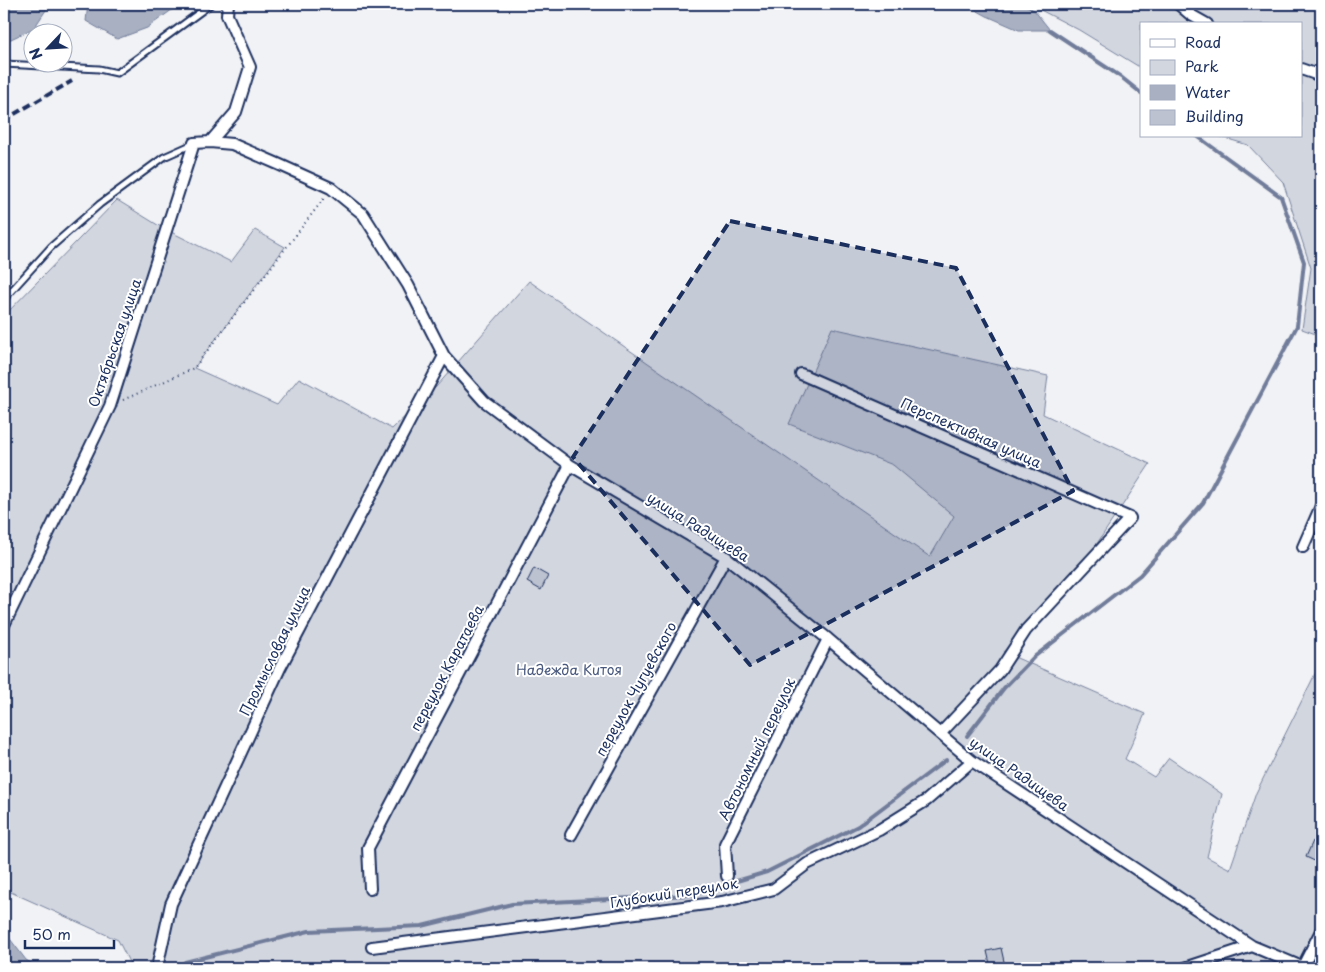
<svg xmlns="http://www.w3.org/2000/svg" width="1325" height="972" font-family="'Playpen Sans',sans-serif">
<style>
.green{fill:#d2d6df;stroke:#76829e}
.water{fill:#a8b0c2;stroke:#707c9a}
.lines{fill:none;stroke-linecap:round;stroke-linejoin:round}
.stream{stroke:#707c9a;stroke-width:4}
.building{fill:#bcc2d0;stroke:#1b2f5e}
.service-casing{stroke:#1b2f5e;stroke-width:9}
.minor-casing{stroke:#1b2f5e;stroke-width:14}
.path{stroke:#1b2f5e;stroke-width:2;stroke-dasharray:1 4;stroke-linecap:butt}
.service{stroke:#fff;stroke-width:5}
.minor{stroke:#fff;stroke-width:10}
.rail{stroke:#1b2f5e;stroke-width:4;stroke-dasharray:8 4;stroke-linecap:butt}
.marked{fill:#1b2f5e;fill-opacity:0.2;stroke:#1b2f5e;stroke-width:4;stroke-dasharray:10 6;stroke-linejoin:round}
.labels{text-anchor:middle;stroke-width:4;stroke-linejoin:round;paint-order:stroke}
.street-label{font-size:14px;fill:#1b2f5e;stroke:#fff}
.park-label{font-size:14px;fill:#49597e;stroke:#fff}
</style>
<rect width="100%" height="100%" fill="#f1f2f5"/>
<filter id="ink" filterUnits="userSpaceOnUse"><feTurbulence type="fractalNoise" baseFrequency=".02" numOctaves="2"/><feDisplacementMap in="SourceGraphic" scale="10" xChannelSelector="R" yChannelSelector="G"/><feConvolveMatrix kernelMatrix="1 2 1 2 8 2 1 2 1" color-interpolation-filters="sRGB"/></filter>
<g filter="url(#ink)">
<!-- green -->
<path class="green" d="M1029,4H1321V336L1302,329L1311,268L1283,182L1248,145L1218,136H1301V24H1141V68L1079,30Z
M117,200L161,227L231,262L255,230L285,247L194,368L277,405L299,378L392,429L436,387L529,281L930,557L954,516L893,465L789,424L832,328L1048,376L1043,414L1150,464L1080,569L1003,652L1145,714L1125,759L1154,777L1169,758L1222,794L1207,857L1230,869L1256,793L1321,662V929L1295,968H1280L1269,963L1218,968H132L118,940L4,889V316Z"/>
<!-- water -->
<path class="water" d="M4,4H50L34,28L11,39L4,40Z
M88,4H180L147,28L117,39L86,21Z
M965,4H1023L1034,10L1050,30H1019L987,16Z
M4,931L26,960L39,968H4Z"/>
<g class="lines">
<!-- stream -->
<path class="stream" d="M1050,30L1121,77L1141,93
M967,736L1004,688L1034,657L1140,575L1203,503L1297,326L1304,262L1281,197L1197,136
M177,968L185,962L309,931L422,926L512,904L690,895L767,872L858,826L946,760"/>
</g>
<!-- building -->
<path class="building" d="M534,568L548,576L541,590L527,582Z
M1313,841L1321,844V864L1306,857Z
M1001,948L1005,966L991,968L987,951Z"/>
<g class="lines">
<!-- service casing -->
<g class="service-casing">
<path id="service" d="M4,64L99,69L117,73L211,4
M4,299L51,247L100,204L164,157L193,144"/>
</g>
<!-- minor casing -->
<g class="minor-casing">
<path id="minor" d="M1178,4L1191,15L1207,24
M1301,69L1321,76
M210,142L236,112L250,67L227,15L228,4
M801,374L1130,518L1026,630L1000,670L941,733
M1303,547L1321,506
M4,625L110,406L194,143L210,142L232,144L278,164L331,188L363,214L408,285L444,356L484,401L570,465L726,557L828,639L972,761L1252,946L1302,967
M571,835L726,557
M727,876L725,844L828,639
M370,889L368,848L570,465
M372,947L722,902L774,889L807,864L879,830L927,800L972,761
M157,968L171,904L280,668L444,356
M1185,968L1252,946
M1302,968L1321,931"/>
</g>
<!-- path -->
<path class="path" d="M123,400L194,368L325,197"/>
<!-- service -->
<use href="#service" class="service"/>
<!-- minor -->
<use href="#minor" class="minor"/>
<!-- rail -->
<path class="rail" d="M4,120L72,81"/>
</g>
</g>
<!-- marked area -->
<path class="marked" d="M730,221L956,268L1073,491L750,665L573,457Z"/>
<g class="labels">
<!-- street labels -->
<g class="street-label">
<text transform="translate(115 343) rotate(-71)" y="5">Октябрьская улица</text>
<text transform="translate(971 433) rotate(24)" y="5">Перспективная улица</text>
<text transform="translate(698 527) rotate(32)" y="5">улица Радищева</text>
<text transform="translate(275 651) rotate(-64)" y="5">Промысловая улица</text>
<text transform="translate(447 668) rotate(-62)" y="5">переулок Каратаева</text>
<text transform="translate(636 689) rotate(-61)" y="5">переулок Чугуевского</text>
<text transform="translate(757 749) rotate(-64)" y="5">Автономный переулок</text>
<text transform="translate(1019 774) rotate(35)" y="5">улица Радищева</text>
<text transform="translate(674 893) rotate(-9)" y="5">Глубокий переулок</text>
</g>
<!-- park labels -->
<g class="park-label">
<text x="569" y="675">Надежда Китоя</text>
</g>
</g>
<!-- margin -->
<rect width="1325" height="972" fill="none" stroke="#fff" stroke-width="20"/>
<rect x="10" y="10" width="1305" height="952" fill="none" stroke="#1b2f5e" stroke-width="2" filter="url(#ink)"/>
<!-- legend -->
<rect x="1140" y="22" width="162" height="115" fill="#ffffff" stroke="#a4acbf"/>
<rect x="1150" y="39" width="25" height="8" fill="#ffffff" stroke="#a4acbf"/>
<text x="1185" y="48" font-size="15" fill="#1b2f5e">Road</text>
<rect x="1150" y="60" width="25" height="15" fill="#d2d6df" stroke="#a4acbf"/>
<text x="1185" y="72" font-size="15" fill="#1b2f5e">Park</text>
<rect x="1150" y="85" width="25" height="15" fill="#a8b0c2" stroke="#a4acbf"/>
<text x="1185" y="98" font-size="15" fill="#1b2f5e">Water</text>
<rect x="1150" y="110" width="25" height="15" fill="#bcc2d0" stroke="#a4acbf"/>
<text x="1185" y="122" font-size="15" fill="#1b2f5e">Building</text>
<!-- north arrow -->
<g transform="translate(48 48) rotate(245)"><circle r="24" fill="#ffffff" stroke="#a4acbf"/>
<path d="M0-4L9 19L0 12L-9 19Z" fill="#1b2f5e"/>
<text y="-8" font-size="14" font-weight="bold" text-anchor="middle" fill="#1b2f5e">N</text>
</g>
<!-- scale -->
<path d="M25 940v8h89v-8" fill="none" stroke="#1b2f5e" stroke-width="2.5"/>
<text x="32" y="940" font-size="15" fill="#1b2f5e" stroke="#ffffff" stroke-width="4" paint-order="stroke">50 m</text>
</svg>
